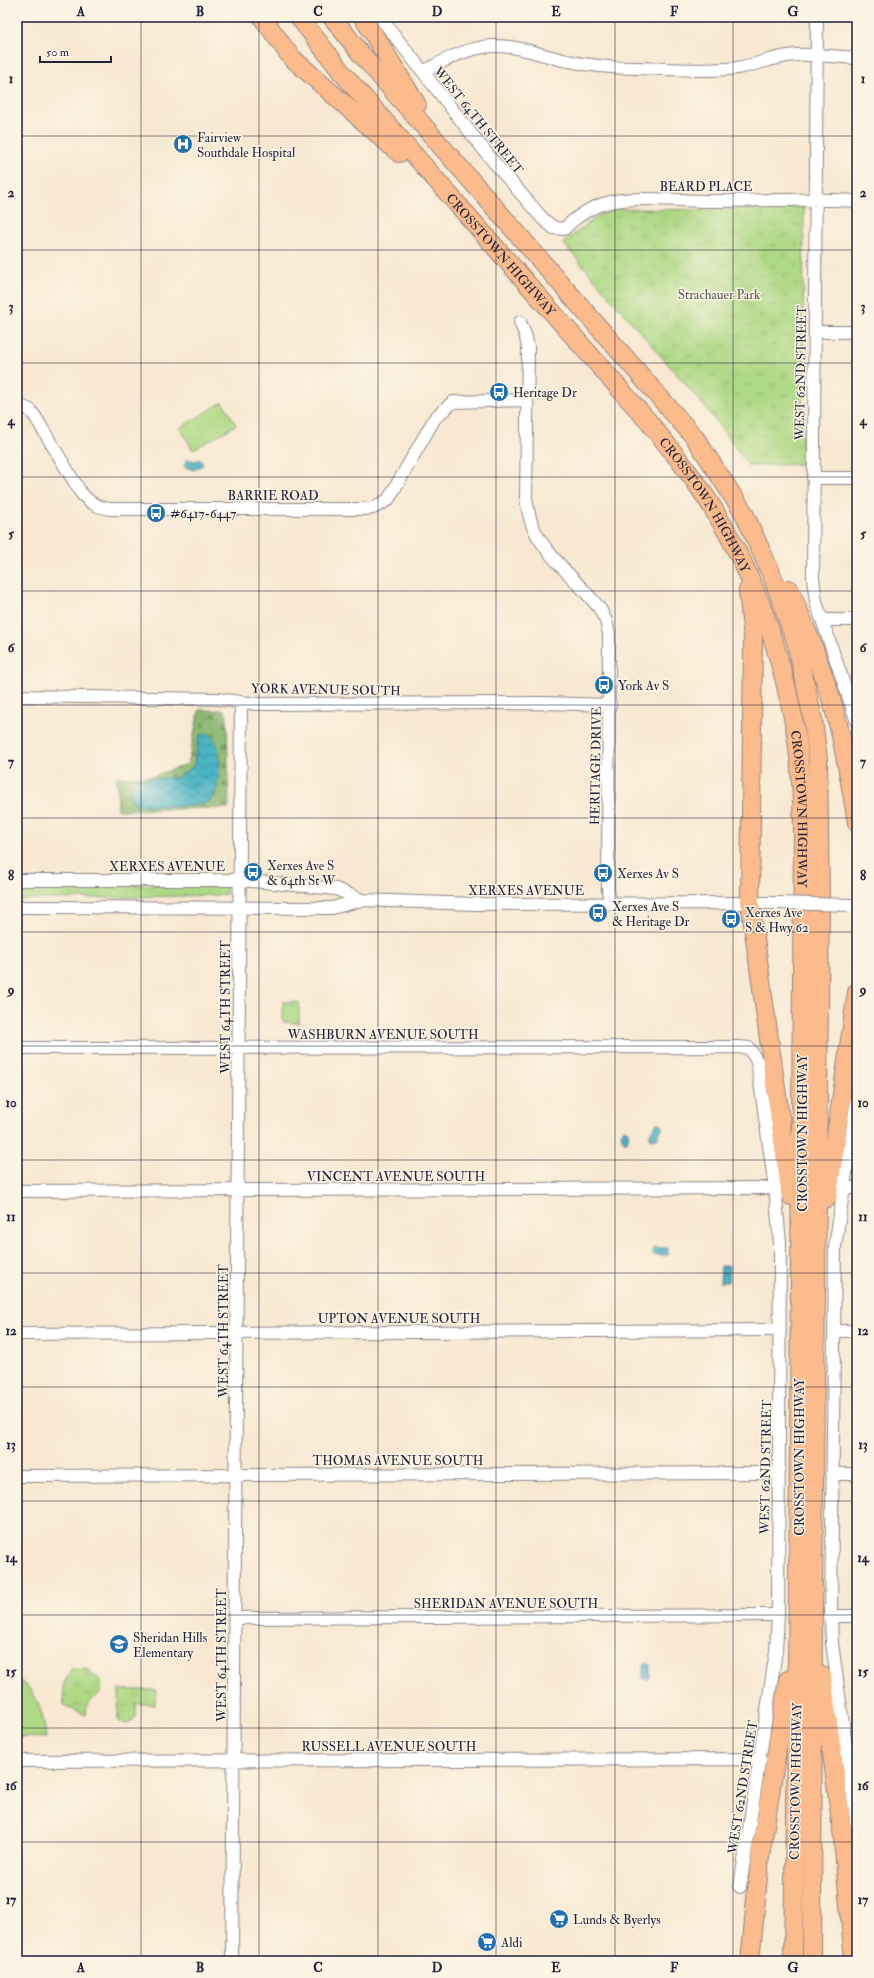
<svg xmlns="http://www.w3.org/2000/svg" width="874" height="1978" font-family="'IM FELL Double Pica',serif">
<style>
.green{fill:#add884;stroke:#687d60}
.forest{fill:url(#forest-firs);stroke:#566d56;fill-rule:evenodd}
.park{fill:url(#park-tufts);stroke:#687d60}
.water{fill:url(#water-waves);stroke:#346a80}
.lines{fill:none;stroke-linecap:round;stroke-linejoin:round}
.minor-casing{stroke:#8d8586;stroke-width:14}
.highway-casing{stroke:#8d8586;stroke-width:20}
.minor{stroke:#fff;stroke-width:12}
.highway{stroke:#fbbb8c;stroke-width:18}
.minor-bridge-casing{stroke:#8d8586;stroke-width:14;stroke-linecap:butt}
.minor-bridge{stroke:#fff;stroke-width:12}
.grid{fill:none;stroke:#22223b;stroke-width:1;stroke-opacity:0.55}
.labels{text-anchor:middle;stroke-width:3;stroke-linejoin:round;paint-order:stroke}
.street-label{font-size:13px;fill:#22223b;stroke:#fcf5e5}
.poi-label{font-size:13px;fill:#22223b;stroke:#fcf5e5;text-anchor:start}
.park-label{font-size:13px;fill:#4c5951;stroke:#fcf5e5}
.neatline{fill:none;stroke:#22223b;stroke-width:1.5}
.grid-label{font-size:13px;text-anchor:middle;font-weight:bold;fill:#22223b}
</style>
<defs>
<pattern id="forest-firs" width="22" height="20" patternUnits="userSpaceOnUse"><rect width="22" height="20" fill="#8ab872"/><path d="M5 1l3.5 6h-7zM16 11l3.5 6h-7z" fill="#70955f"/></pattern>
<pattern id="park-tufts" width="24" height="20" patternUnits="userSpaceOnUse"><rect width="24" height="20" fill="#add884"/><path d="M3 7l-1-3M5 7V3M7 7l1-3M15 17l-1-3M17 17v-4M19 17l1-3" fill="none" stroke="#95b973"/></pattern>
<pattern id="water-waves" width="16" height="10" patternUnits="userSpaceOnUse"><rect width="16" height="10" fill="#47b3c4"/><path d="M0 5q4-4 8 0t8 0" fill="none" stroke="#3b91a0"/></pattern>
</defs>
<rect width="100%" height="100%" fill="#fcf5e5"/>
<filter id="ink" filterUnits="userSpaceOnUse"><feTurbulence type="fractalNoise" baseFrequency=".025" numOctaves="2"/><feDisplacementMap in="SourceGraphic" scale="8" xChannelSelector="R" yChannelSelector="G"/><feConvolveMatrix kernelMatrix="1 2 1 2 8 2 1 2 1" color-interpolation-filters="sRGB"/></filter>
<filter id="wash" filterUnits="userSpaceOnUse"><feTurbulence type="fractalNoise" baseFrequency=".012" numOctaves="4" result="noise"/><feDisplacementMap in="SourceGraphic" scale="16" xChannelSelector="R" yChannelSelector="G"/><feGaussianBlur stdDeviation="0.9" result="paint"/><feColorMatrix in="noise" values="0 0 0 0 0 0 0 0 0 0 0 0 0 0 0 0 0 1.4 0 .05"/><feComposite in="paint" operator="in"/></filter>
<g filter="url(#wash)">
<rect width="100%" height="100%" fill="#f8e8d1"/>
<!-- green -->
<path class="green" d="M223,402L236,425L193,450L180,428Z
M127,885H200L226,887V894L219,895L17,900V891Z
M17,1679C37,1691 44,1715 46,1738L17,1737Z"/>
<!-- forest -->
<path class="forest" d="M199,710H224L227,717L229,808L118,810L117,777L154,776L188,764ZM200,735L204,804L135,779L176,778L193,767Z"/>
<!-- park -->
<path class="park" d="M804,207L802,464L749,466L706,408L563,243L598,216L616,209L711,210Z
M283,1002H299V1023L283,1022Z
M71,1669L89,1670L101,1681L102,1690L87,1705L86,1715L64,1706L63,1686Z
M119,1690H156L155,1704H136V1717L128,1724L121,1723L118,1719Z"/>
<!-- water -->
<path class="water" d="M186,459L195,461L200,459L203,465L194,470L184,467Z
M208,733C219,742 220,752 219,766C218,776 218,790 212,799C203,810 152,805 137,805C127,799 128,787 135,779L176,778L193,767L200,735Z
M658,1122L664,1127L658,1134V1138L650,1139V1132Z
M624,1129L627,1130L629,1135L626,1143L622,1139L621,1132Z
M653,1248H668V1255H653Z
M721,1266H729L728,1282H720Z
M645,1663L650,1665V1679H643V1665Z"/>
</g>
<g filter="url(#ink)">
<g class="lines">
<!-- minor casing -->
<g class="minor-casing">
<path id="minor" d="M380,17L492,160L543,219L554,228L564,229C577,216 592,206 610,202C636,196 680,201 708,201C758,201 807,198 857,201
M817,17L813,578L816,602L857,722
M423,72C445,60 467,47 493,46C519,45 543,56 568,61C590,66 613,68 637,68C670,69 705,72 737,68C757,65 776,56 796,55C816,54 837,57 857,58
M520,322L525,334L528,347L526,498C528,509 529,521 535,531C549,559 581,584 600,609L606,621L609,634L608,889L610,903
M816,332H857
M17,404L30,410L36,418L81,493C90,503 96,507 110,509H364L373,508L388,500L435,418L453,402L527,400
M813,478H857
M822,620H857
M17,696L217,699L257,704L545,703L610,705
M17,880H240L336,889L362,900
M17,907L332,908L362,900L476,904L777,903
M17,1048L739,1047L749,1048L757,1061L775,1188L780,1243L778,1615L776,1651L740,1887
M857,1098L835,1247L831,1616L832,1643L857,1827
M843,1188H857
M17,1191L775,1188
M834,1331H857
M17,1334L780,1330
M833,1474H857
M18,1476L778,1473
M831,1616H857
M235,1618L778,1615
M17,1761L761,1759
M232,1961L241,702"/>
</g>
<!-- highway casing -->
<g class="highway-casing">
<g id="highway">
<path d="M262,17L291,57L399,153"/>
<path id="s1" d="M299,17L343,74L647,420C670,448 693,476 712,507C755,575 782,655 796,733C801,764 802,796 803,827L798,1585L793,1961"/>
<path d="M332,17L361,54L695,438L744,513L773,578L797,645L813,720L818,760L820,900L813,1581L812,1961"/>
<path d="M363,17L417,105"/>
<path d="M789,589C807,629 823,670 835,712C845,748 851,786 857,823"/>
<path d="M748,590L753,638L750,903L791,1196"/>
<path d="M827,1198L857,992"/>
<path d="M822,1676L843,1838L854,1961"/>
<path d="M750,1961L760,1857L788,1680"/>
</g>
</g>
<!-- minor -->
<use href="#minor" class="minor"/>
<!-- highway -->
<use href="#highway" class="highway"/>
<!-- minor-bridge casing -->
<g class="minor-bridge-casing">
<path id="minor-bridge" d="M777,903L852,905"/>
</g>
<!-- minor-bridge -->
<use href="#minor-bridge" class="minor-bridge"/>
</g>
</g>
<!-- grid -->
<path class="grid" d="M141,17V1961M259,17V1961M378,17V1961M496,17V1961M615,17V1961M733,17V1961M17,136H857M17,250H857M17,363H857M17,477H857M17,591H857M17,705H857M17,818H857M17,932H857M17,1046H857M17,1160H857M17,1273H857M17,1387H857M17,1501H857M17,1615H857M17,1728H857M17,1842H857"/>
<!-- icons -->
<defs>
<g id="hospital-disc" transform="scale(1)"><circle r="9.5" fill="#1f6fb2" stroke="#fcf5e5"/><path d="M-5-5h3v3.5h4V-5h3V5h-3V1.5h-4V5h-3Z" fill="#fff"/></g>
<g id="bus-disc" transform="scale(1)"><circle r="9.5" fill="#1f6fb2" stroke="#fcf5e5"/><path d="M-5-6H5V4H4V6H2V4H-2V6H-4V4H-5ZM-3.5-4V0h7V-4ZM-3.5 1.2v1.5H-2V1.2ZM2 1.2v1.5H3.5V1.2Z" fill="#fff"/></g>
<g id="school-disc" transform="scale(1)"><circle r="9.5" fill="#1f6fb2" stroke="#fcf5e5"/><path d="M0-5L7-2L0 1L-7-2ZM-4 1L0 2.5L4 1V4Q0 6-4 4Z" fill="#fff"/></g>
<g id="supermarket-disc" transform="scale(1)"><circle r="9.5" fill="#1f6fb2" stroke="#fcf5e5"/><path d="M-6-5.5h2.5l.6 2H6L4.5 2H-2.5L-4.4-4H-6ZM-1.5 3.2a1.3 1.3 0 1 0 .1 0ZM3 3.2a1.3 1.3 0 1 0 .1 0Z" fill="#fff"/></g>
</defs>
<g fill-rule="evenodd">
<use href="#hospital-disc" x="183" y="144"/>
<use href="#bus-disc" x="499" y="392"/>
<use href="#bus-disc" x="156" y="513"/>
<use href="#bus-disc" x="604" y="685"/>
<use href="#bus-disc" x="253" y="872"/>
<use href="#bus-disc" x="603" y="873"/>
<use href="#bus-disc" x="598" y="913"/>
<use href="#bus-disc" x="731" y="919"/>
<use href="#school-disc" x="119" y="1644"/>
<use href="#supermarket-disc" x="559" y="1919"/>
<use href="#supermarket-disc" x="487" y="1942"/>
</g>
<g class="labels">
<!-- street labels -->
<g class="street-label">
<text transform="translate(479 120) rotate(51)" y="5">WEST 64TH STREET</text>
<text x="706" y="191">BEARD PLACE</text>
<text dy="5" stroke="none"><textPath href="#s1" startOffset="312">CROSSTOWN HIGHWAY</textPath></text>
<text transform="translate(800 373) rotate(-89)" y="5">WEST 62ND STREET</text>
<text x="273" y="500">BARRIE ROAD</text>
<text dy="5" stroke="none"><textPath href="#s1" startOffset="636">CROSSTOWN HIGHWAY</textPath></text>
<text transform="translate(326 689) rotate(1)" y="5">YORK AVENUE SOUTH</text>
<text transform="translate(595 766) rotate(-89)" y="5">HERITAGE DRIVE</text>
<text dy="5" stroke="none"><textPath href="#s1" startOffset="960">CROSSTOWN HIGHWAY</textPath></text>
<text x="167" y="871">XERXES AVENUE</text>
<text x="526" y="895">XERXES AVENUE</text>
<text transform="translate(225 1007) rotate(-90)" y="5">WEST 64TH STREET</text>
<text x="383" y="1039">WASHBURN AVENUE SOUTH</text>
<text transform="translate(802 1133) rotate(-90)" y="5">CROSSTOWN HIGHWAY</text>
<text x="396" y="1181">VINCENT AVENUE SOUTH</text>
<text x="399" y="1323">UPTON AVENUE SOUTH</text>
<text transform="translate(223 1331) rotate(-90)" y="5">WEST 64TH STREET</text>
<text transform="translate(799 1457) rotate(-90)" y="5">CROSSTOWN HIGHWAY</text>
<text x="398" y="1465">THOMAS AVENUE SOUTH</text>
<text transform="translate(765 1467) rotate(-89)" y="5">WEST 62ND STREET</text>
<text x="506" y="1608">SHERIDAN AVENUE SOUTH</text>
<text transform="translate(221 1655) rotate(-90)" y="5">WEST 64TH STREET</text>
<text x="389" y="1751">RUSSELL AVENUE SOUTH</text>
<text transform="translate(795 1781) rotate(-89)" y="5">CROSSTOWN HIGHWAY</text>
<text transform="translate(742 1787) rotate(-81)" y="5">WEST 62ND STREET</text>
</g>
<!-- poi labels -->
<g class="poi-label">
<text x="197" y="142">Fairview<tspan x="197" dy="15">Southdale Hospital</tspan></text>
<text x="513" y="397">Heritage Dr</text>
<text x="170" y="518">#6417-6447</text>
<text x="618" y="690">York Av S</text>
<text x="267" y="870">Xerxes Ave S<tspan x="267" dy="15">&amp; 64th St W</tspan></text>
<text x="617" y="878">Xerxes Av S</text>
<text x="612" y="911">Xerxes Ave S<tspan x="612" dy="15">&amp; Heritage Dr</tspan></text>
<text x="745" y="917">Xerxes Ave<tspan x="745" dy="15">S &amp; Hwy 62</tspan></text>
<text x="133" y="1642">Sheridan Hills<tspan x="133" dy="15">Elementary</tspan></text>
<text x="573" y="1924">Lunds &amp; Byerlys</text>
<text x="501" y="1947">Aldi</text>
</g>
<!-- park labels -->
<g class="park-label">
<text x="719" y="299">Strachauer Park</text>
</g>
</g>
<!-- margin -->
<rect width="874" height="1978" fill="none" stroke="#fcf5e5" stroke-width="44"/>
<!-- scale -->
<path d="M40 56v6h71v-6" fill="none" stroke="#22223b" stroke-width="2"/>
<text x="46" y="56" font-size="12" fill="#22223b" stroke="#fcf5e5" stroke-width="3" paint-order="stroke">50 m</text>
<rect x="22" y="22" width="830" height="1934" class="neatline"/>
<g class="grid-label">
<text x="81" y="16">A</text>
<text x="200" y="16">B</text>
<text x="318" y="16">C</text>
<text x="437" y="16">D</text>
<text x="556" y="16">E</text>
<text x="674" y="16">F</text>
<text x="793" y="16">G</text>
<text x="11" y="83">1</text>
<text x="863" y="83">1</text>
<text x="11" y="197">2</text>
<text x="863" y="197">2</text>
<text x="11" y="311">3</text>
<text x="863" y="311">3</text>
<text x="11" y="425">4</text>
<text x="863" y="425">4</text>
<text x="11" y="538">5</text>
<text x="863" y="538">5</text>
<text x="11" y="652">6</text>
<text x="863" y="652">6</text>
<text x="11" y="766">7</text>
<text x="863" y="766">7</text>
<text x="11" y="880">8</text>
<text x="863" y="880">8</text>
<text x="11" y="994">9</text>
<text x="863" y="994">9</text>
<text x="11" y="1107">10</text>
<text x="863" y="1107">10</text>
<text x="11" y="1221">11</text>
<text x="863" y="1221">11</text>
<text x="11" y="1335">12</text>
<text x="863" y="1335">12</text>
<text x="11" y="1449">13</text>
<text x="863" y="1449">13</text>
<text x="11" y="1562">14</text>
<text x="863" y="1562">14</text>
<text x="11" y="1676">15</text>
<text x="863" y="1676">15</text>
<text x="11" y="1790">16</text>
<text x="863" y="1790">16</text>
<text x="11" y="1904">17</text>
<text x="863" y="1904">17</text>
<text x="81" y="1972">A</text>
<text x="200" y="1972">B</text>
<text x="318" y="1972">C</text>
<text x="437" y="1972">D</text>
<text x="556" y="1972">E</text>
<text x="674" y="1972">F</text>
<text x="793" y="1972">G</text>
</g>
</svg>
